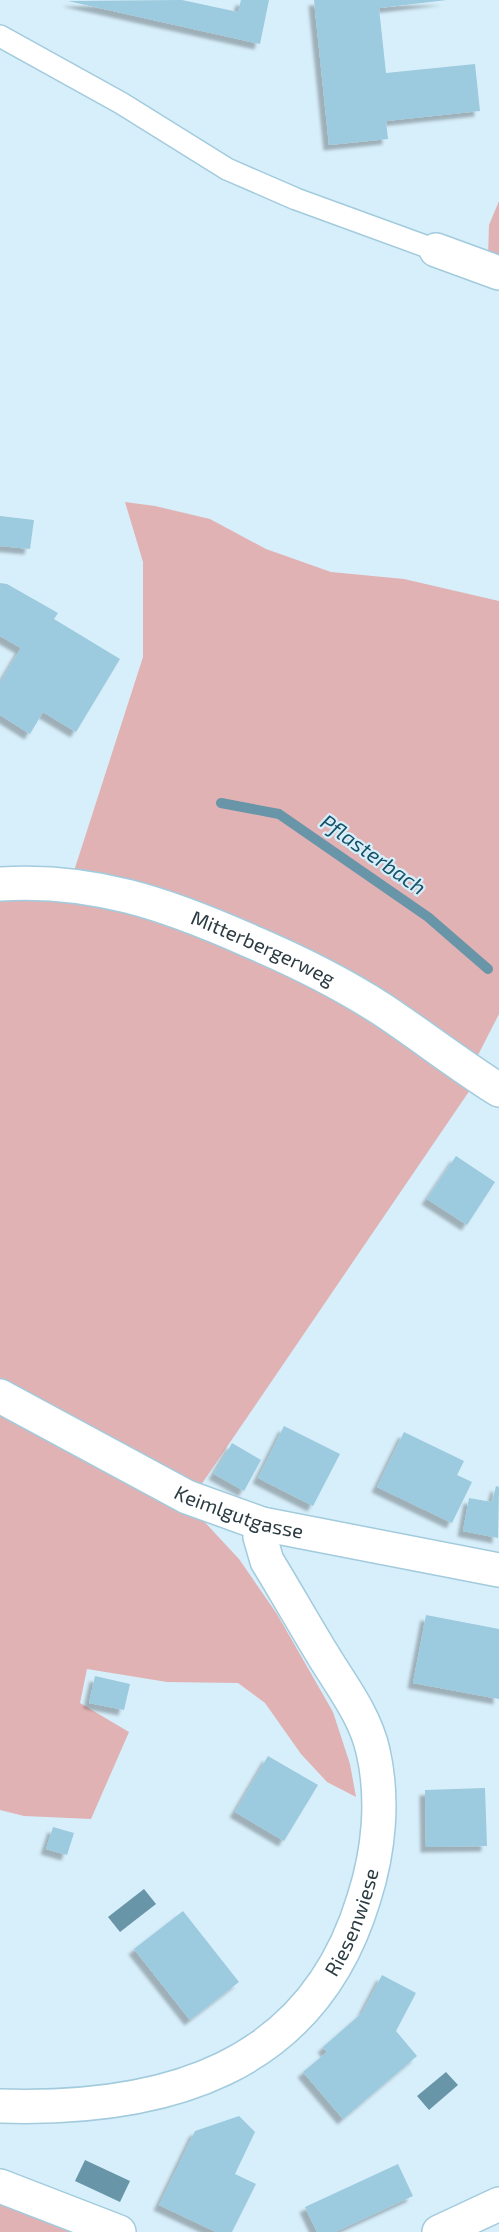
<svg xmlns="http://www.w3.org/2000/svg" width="499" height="2232" font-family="'Exo 2',sans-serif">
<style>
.green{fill:#e1b2b4}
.water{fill:#6995a8}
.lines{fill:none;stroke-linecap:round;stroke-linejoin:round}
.stream{stroke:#6995a8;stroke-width:10}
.building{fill:#9ccade;filter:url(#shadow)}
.lane-casing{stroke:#a2cbdd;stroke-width:24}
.street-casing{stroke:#a2cbdd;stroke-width:36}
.lane{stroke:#fff;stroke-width:21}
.street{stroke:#fff;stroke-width:33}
.labels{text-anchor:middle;stroke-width:4.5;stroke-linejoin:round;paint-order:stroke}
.street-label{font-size:20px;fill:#2b3b42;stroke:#d7effb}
.water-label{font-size:21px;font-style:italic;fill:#165166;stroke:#d7effb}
</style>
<defs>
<filter id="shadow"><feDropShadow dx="-5.5" dy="5.5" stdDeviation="1.5" flood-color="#0004"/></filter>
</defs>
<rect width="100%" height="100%" fill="#d7effb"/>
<!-- green -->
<path class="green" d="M499,201V260L488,256L489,225Z
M125,502L155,506L210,519L266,549L331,572L404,579L499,601V1014L476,1059L195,901L137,882L74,871L143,657V562Z
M0,898L105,902L276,965L366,1016L470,1090L201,1485L171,1476L0,1381Z
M0,1411L200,1517L239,1559L277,1614L333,1712L350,1764L356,1797L327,1782L301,1754L265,1703L238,1683L167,1682L87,1669L80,1703L129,1732L91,1819L24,1816L0,1810Z
M0,2197L90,2232H0Z"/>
<!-- water -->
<path class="water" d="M144,1889L156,1904L120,1932L108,1917Z
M446,2072L458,2085L429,2110L417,2096Z
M85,2160L130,2181L120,2202L75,2181Z"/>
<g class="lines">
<!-- stream -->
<path class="stream" d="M221,803L279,814L428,917L488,969"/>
</g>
<!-- building -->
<path class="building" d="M182,0L238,12L241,0H269L260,44L68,1Z
M314,0H447L379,8L386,73L475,64L480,111L386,121L388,139L329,145Z
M0,516L34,520L30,549L0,546Z
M0,583L7,584L58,613L54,619L120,659L76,732L43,712L30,734L0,715V683L21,648L0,636Z
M456,1156L495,1182L467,1225L427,1199Z
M284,1426L340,1454L313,1506L258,1478Z
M404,1432L464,1461L457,1475L472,1482L452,1523L377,1487Z
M232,1443L261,1460L244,1491L214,1474Z
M496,1486L499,1487L498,1538L463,1531L469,1498L492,1502Z
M426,1615L499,1629V1699L413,1683Z
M95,1676L130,1684L124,1710L89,1703Z
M268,1756L318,1785L284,1841L235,1812Z
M485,1788L487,1846L426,1847L425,1790Z
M53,1827L74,1833L67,1855L46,1849Z
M183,1911L239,1982L190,2020L134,1949Z
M382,1975L416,1993L396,2031L417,2056L343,2119L303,2072L327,2052L323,2047L362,2013Z
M239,2116L255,2132L235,2174L256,2184L232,2232H216L159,2205L195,2131Z
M398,2164L413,2196L335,2232H317L305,2207Z"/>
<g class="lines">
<!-- lane casing -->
<g class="lane-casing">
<path id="lane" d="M0,36L121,103L227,169L296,199L436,250"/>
</g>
<!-- street casing -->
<g class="street-casing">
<g id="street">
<path d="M436,250L499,273"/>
<path id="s1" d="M0,884C92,878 167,904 250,941C297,961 340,982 383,1010C422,1036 459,1065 499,1090"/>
<path id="s2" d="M0,1396L187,1497L262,1524L499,1570"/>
<path id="s3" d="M0,2106C163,2111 312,2071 364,1898C379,1851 384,1799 373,1751C365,1715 341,1685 323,1655C304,1624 286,1592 267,1561L260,1537L262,1524"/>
<path d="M0,2186L119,2232"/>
<path d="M439,2232L499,2204"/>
</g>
</g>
<!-- lane -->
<use href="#lane" class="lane"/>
<!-- street -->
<use href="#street" class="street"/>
</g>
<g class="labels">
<!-- street labels -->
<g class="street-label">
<text dy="7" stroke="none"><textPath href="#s1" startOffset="274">Mitterbergerweg</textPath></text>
<text dy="7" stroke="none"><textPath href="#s2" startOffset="267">Keimlgutgasse</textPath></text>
<text dy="7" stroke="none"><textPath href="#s3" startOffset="430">Riesenwiese</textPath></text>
</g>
<!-- water labels -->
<g class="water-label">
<text transform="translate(373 855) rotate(35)" y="7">Pflasterbach</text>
</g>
</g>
</svg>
